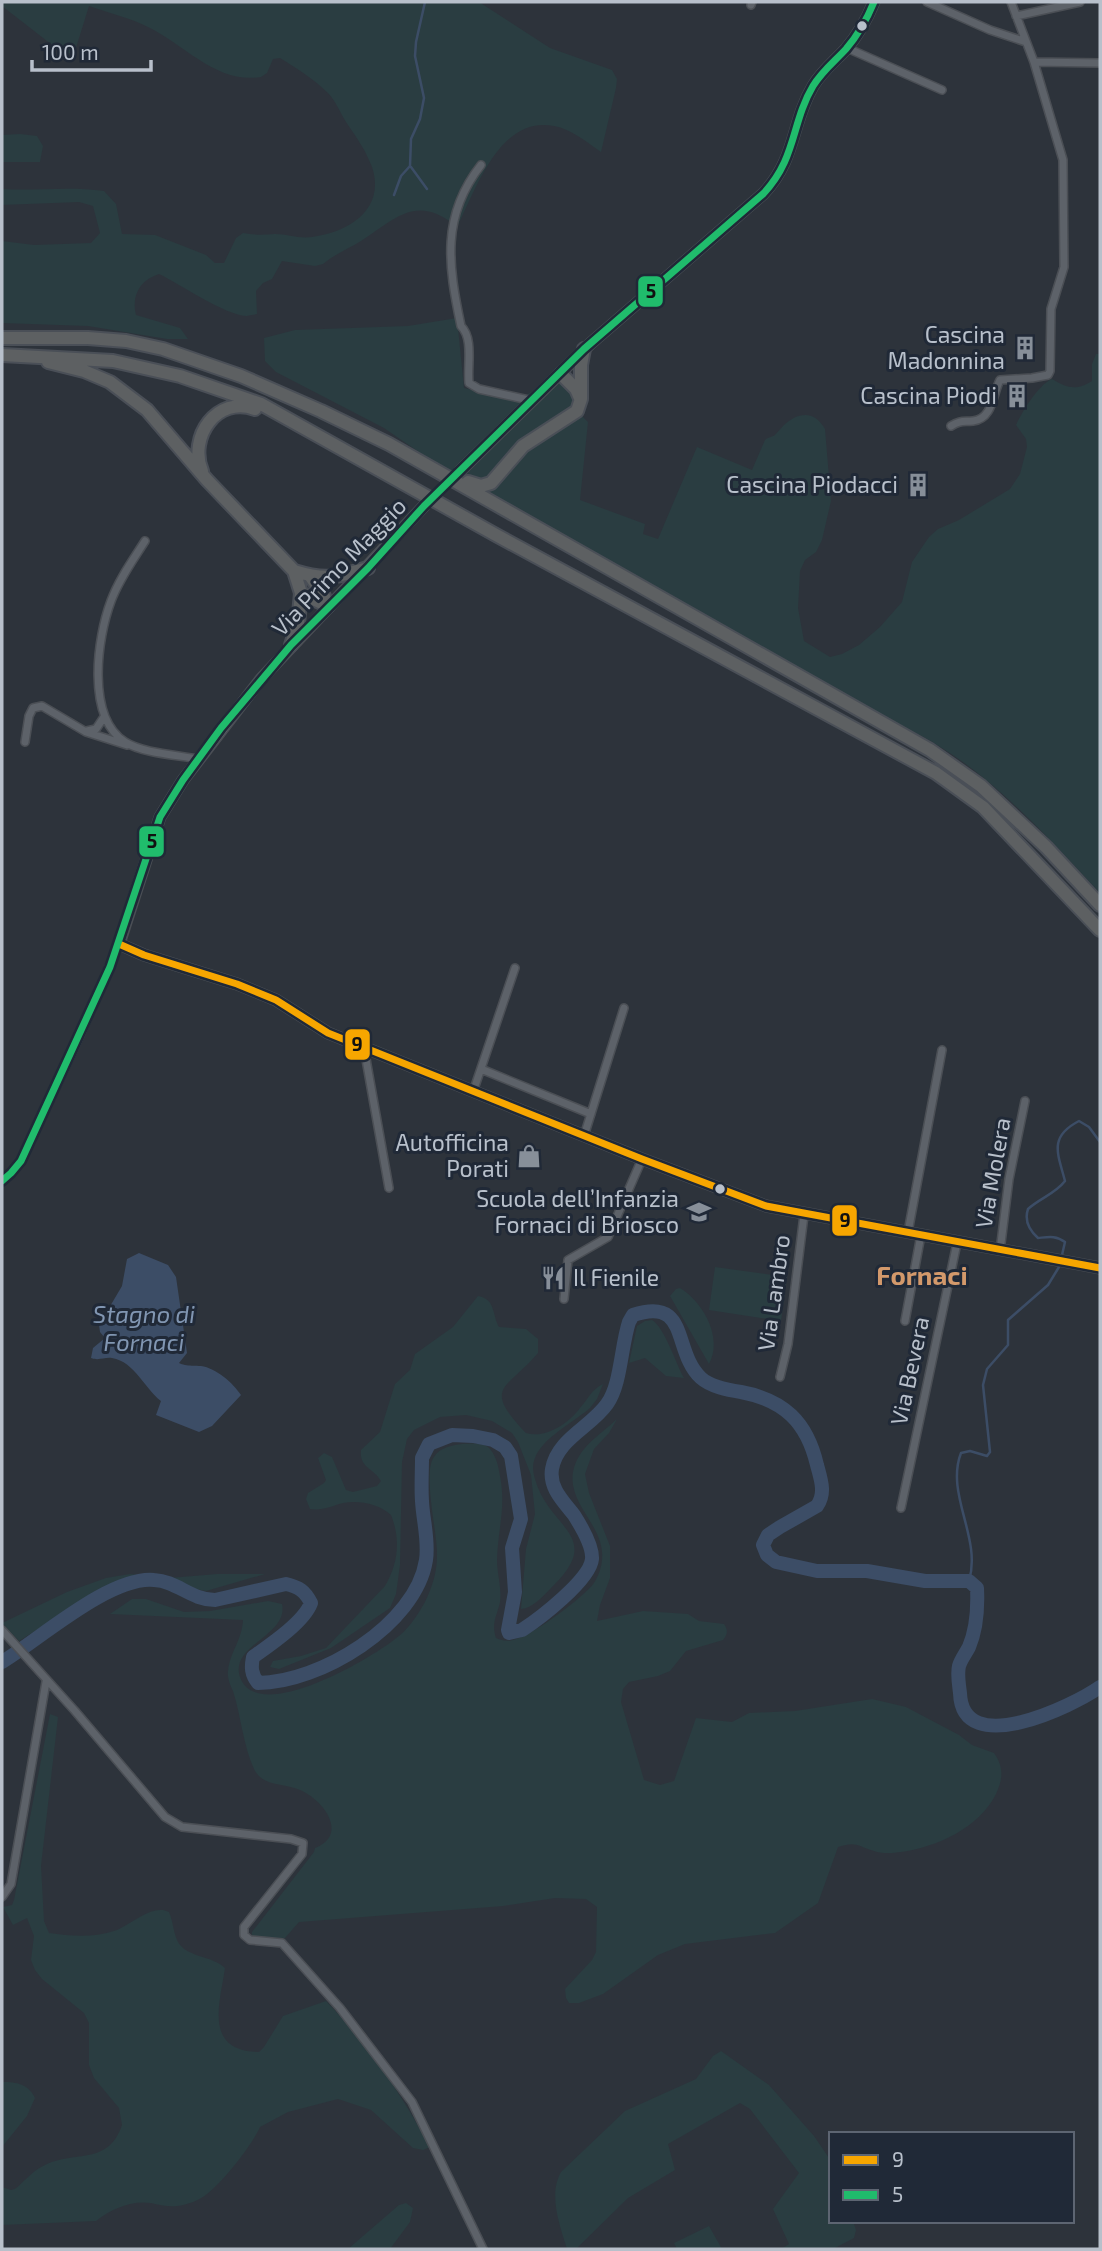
<svg xmlns="http://www.w3.org/2000/svg" width="1102" height="2251" font-family="'Exo 2',sans-serif">
<style>
.green{fill:#2a3d41}
.water{fill:#3c4d66}
.lines{fill:none;stroke-linecap:round;stroke-linejoin:round}
.stream{stroke:#3c4d66;stroke-width:2.5}
.river{stroke:#3c4d66;stroke-width:14}
.secondary-tunnel{stroke:#424851;stroke-width:10;stroke-dasharray:10 5;stroke-linecap:butt}
.street-casing{stroke:#4b4f55;stroke-width:10}
.secondary-casing{stroke:#4b4f55;stroke-width:13}
.highway-casing{stroke:#4a4f57;stroke-width:16}
.street{stroke:#5d6269;stroke-width:7}
.secondary{stroke:#5c6067;stroke-width:10}
.highway{stroke:#5d6062;stroke-width:12}
.bus-1-casing{stroke:#202937;stroke-width:12}
.bus-2-casing{stroke:#202937;stroke-width:12}
.bus-1{stroke:#f7a600;stroke-width:7}
.bus-2{stroke:#20bc6c;stroke-width:7}
.bus-dot{fill:#b8c0cb;stroke:#202937;stroke-width:2.5}
.labels{text-anchor:middle;stroke-width:6;stroke-linejoin:round;paint-order:stroke}
.poi-label{font-size:23px;fill:#b8c0cb;stroke:#202937;text-anchor:end}
.street-label{font-size:23px;fill:#b8c0cb;stroke:#202937}
.water-label{font-size:24px;font-style:italic;fill:#8196b2;stroke:#202937}
.quarter-label{font-size:26px;font-weight:bold;fill:#d3996b;stroke:#202937}
.line-badge{stroke:#202937;stroke-width:2.5}
.pale-badge-label{font-size:19px;text-anchor:middle;font-weight:bold;fill:#111}
</style>
<rect width="100%" height="100%" fill="#2d333b"/>
<!-- green -->
<path class="green" d="M2,2H479L550,48L612,70L617,79L616,88L601,152C587,142 571,129 554,126C500,115 476,189 457,227C416,193 396,219 361,241C348,249 335,254 323,264L315,266L282,261L272,279L263,283L256,291L257,314C257,314 247,316 246,316C225,315 180,284 159,274C140,280 131,296 136,315L180,328L188,339H167L88,326L2,323V241L34,245L91,243L100,233L93,206L79,202L2,205V189C36,191 70,186 104,191L116,204L122,234L155,235L206,255L215,263H224L236,238L243,233C254,235 263,235 275,234C287,234 299,239 312,237C349,232 386,209 372,167C366,151 357,138 348,125C341,115 336,101 328,93C314,79 296,68 280,58L273,59L267,73L261,77C217,84 186,46 150,28C131,18 109,13 89,6L75,51L65,55L2,6Z
M20,134L37,136L43,146L40,162H2V135Z
M457,318L464,388L518,400L561,374L576,389L577,411L588,422L580,500L645,524L643,534L658,539L697,447L752,470L765,440C768,437 772,437 775,435C776,434 782,427 783,426C798,412 814,410 825,429L831,501L822,540L816,552L805,560L800,571L798,608L804,641L830,657L842,654L859,645L880,627L902,602L912,562L929,537L938,529L959,520L1010,489L1020,474L1027,447L1026,439L1016,425C1022,412 1038,385 1052,379C1067,388 1076,391 1092,381V364L1096,354H1100V893C1041,831 984,764 905,728L445,470L384,428L276,372L265,361L264,338L295,330L408,326Z
M715,1267L787,1277L781,1321L709,1310Z
M680,1288C704,1303 723,1338 709,1364L670,1296L676,1289Z
M478,1296C496,1299 492,1315 499,1327L526,1329L538,1339V1353C507,1390 481,1386 526,1433C546,1439 569,1423 580,1408C589,1398 591,1390 603,1384L597,1399L590,1408C574,1422 542,1438 535,1458C532,1465 533,1473 535,1479C549,1530 606,1535 551,1588C543,1596 533,1608 521,1609L526,1549L535,1514L531,1475L518,1442L512,1433L492,1421L466,1415L440,1417L414,1430L407,1439L402,1462L400,1565L396,1594L390,1608L331,1648L279,1669L270,1667L273,1661L301,1656L326,1648L385,1586C398,1564 401,1540 391,1515C379,1504 359,1500 343,1503C331,1506 323,1511 310,1509L306,1499L308,1493L324,1483L326,1480L318,1458L324,1453L332,1457L346,1490L353,1492L377,1486L381,1481C374,1468 359,1468 361,1450L380,1432L395,1384L410,1370L415,1354L453,1327Z
M652,1320C665,1328 676,1364 684,1378L666,1376L645,1358L629,1363L637,1326L645,1321Z
M617,1419L609,1433L594,1449L585,1474L589,1493L610,1546V1578L600,1605L597,1621L643,1611L688,1614L699,1621L724,1624C728,1630 728,1634 723,1640L686,1651L670,1671L658,1676L629,1682L623,1689L621,1702L644,1780L660,1785L674,1781L696,1718L732,1722L749,1713L795,1711L872,1699L906,1707L959,1735L972,1745L994,1753C1004,1767 1003,1779 996,1794C979,1828 937,1847 901,1852C893,1853 882,1854 874,1851C857,1846 857,1841 838,1847L818,1903L775,1933L685,1944L658,1955L603,1994L579,2003H569L566,1998L565,1989L592,1960L596,1952L597,1907L586,1899L555,1898L503,1906L299,1922L285,1938L252,1940V1932L314,1852L315,1848C350,1834 322,1799 300,1790C285,1783 262,1787 254,1769C243,1745 241,1716 233,1691C230,1685 227,1677 228,1671C230,1652 242,1640 243,1620L110,1614L132,1599H146L184,1612L210,1611L268,1601L282,1604C289,1636 229,1645 240,1677C257,1726 372,1658 395,1639C408,1630 417,1616 425,1602C432,1587 437,1573 437,1556C438,1534 422,1473 434,1457C439,1448 452,1445 462,1444C470,1444 481,1442 488,1447C494,1452 498,1463 499,1471C507,1506 498,1526 497,1560C497,1573 502,1589 500,1602C497,1616 491,1623 496,1638C503,1641 508,1642 516,1639C533,1635 584,1597 594,1583C600,1573 603,1563 602,1552C600,1523 568,1503 573,1472C578,1447 599,1436 617,1419Z
M130,1574L170,1578L217,1574H265L206,1591L145,1579L123,1580L95,1593L19,1641L2,1623L67,1592L106,1578Z
M50,1714L58,1717L41,1866L44,1921L49,1933C71,1936 92,1938 114,1931C130,1926 152,1903 169,1912C173,1921 173,1931 177,1940C185,1958 212,1955 225,1968C220,2003 203,2051 259,2052L264,2047L283,2016L326,2001C369,2045 401,2094 430,2147L423,2150L413,2148L371,2110L338,2099L288,2112L260,2127C252,2145 223,2182 207,2194C200,2200 187,2205 177,2206C169,2207 159,2205 151,2203C131,2200 111,2209 96,2221L2,2225V2187L11,2190L15,2189C25,2181 33,2170 45,2165C75,2150 108,2166 122,2125L119,2108L94,2078L89,2065V2023L84,2013L42,1979L35,1970L31,1960L34,1936L27,1918L13,1925L3,1907L12,1905L14,1900Z
M721,2051L769,2085L814,2136L831,2161V2221H853L856,2230L854,2238L833,2249H781L789,2244L773,2209L799,2173L750,2109L740,2103L668,2144L675,2170L628,2198L576,2249H567C560,2226 548,2195 561,2172L625,2111L696,2079L713,2056Z
M2,2082C17,2082 28,2084 35,2098L27,2116L2,2147Z
M406,2203L413,2208L410,2222L390,2249H348L399,2205Z
M709,2226L722,2249H677L674,2243Z"/>
<!-- water -->
<path class="water" d="M139,1253L168,1265L176,1277L187,1353L179,1363C188,1367 192,1365 201,1366C216,1368 233,1383 241,1395L212,1426L199,1432L156,1415L161,1401C144,1388 135,1362 112,1358C104,1357 99,1361 91,1358L93,1348L105,1338L100,1332L99,1325L122,1286L127,1259Z"/>
<g class="lines">
<!-- stream -->
<path class="stream" d="M411,167L427,189
M394,195L401,176L410,166L411,139L420,119L424,98L415,56L416,42L425,2
M1062,1255L1065,1242C1056,1235 1048,1237 1038,1238C1029,1230 1024,1221 1028,1209C1040,1198 1055,1194 1065,1181C1058,1154 1048,1137 1079,1121L1089,1127L1100,1142
M969,1581C982,1538 945,1494 961,1453L970,1451L987,1456L990,1452L983,1385L987,1369L1008,1345V1320L1048,1285L1059,1267"/>
<!-- river -->
<path class="river" d="M2,1662C40,1639 110,1576 154,1580C177,1581 191,1600 215,1600L286,1584C299,1587 305,1591 311,1603C304,1622 270,1645 253,1657C251,1667 251,1674 258,1683C319,1683 416,1625 426,1560C429,1540 423,1521 422,1501C421,1487 422,1472 422,1458L429,1444L452,1435L473,1436L493,1440L505,1447L511,1456L521,1519L512,1548L515,1592L508,1630L509,1633L522,1630C539,1619 590,1580 592,1559C593,1546 581,1526 574,1515C563,1501 549,1488 552,1469C557,1439 591,1427 607,1404C621,1385 621,1346 629,1322L633,1315C690,1296 672,1351 701,1378C711,1387 728,1390 741,1392C784,1400 807,1422 817,1465C821,1480 826,1493 817,1506L780,1527L768,1535L763,1545L767,1555L776,1562L817,1571H867L925,1581H969L977,1588C978,1608 977,1628 969,1647C966,1653 961,1659 959,1666C957,1674 959,1685 960,1693C962,1760 1073,1706 1100,1687"/>
<!-- secondary-tunnel -->
<path class="secondary-tunnel" d="M427,503L457,475"/>
<!-- street casing -->
<g class="street-casing">
<path id="street" d="M927,2L990,30L1026,42
M751,5L752,2
M1016,16L1080,2
M847,48L942,90
M1034,62L1100,63
M481,165C441,216 448,265 461,326C474,339 467,366 469,383L479,389L533,401
M951,426C960,420 964,422 973,421C993,419 993,393 1000,380L1032,378L1048,375L1050,371L1051,309L1064,267L1063,160L1034,62L1011,2
M145,541C133,560 119,579 111,601C97,638 86,717 125,742C142,753 177,755 198,759
M87,731L96,729L104,717
M25,742L29,716L33,708L42,706L86,732L127,745
M364,1048L389,1188
M481,1069L591,1114
M473,1092L515,968
M584,1136L624,1008
M2,1181L11,1173L21,1161L80,1035L119,944
M908,1232L942,1050
M1000,1251L1009,1179L1025,1101
M564,1299L568,1260L608,1237L642,1159
M905,1321L921,1235
M780,1377L788,1344L804,1215
M901,1508L957,1243
M2,1630L75,1711L165,1817L182,1827L291,1839L303,1843L302,1854L244,1927V1935L250,1940L282,1943L340,2008L412,2102L483,2249
M2,1897L11,1884L46,1682"/>
</g>
<!-- secondary casing -->
<g class="secondary-casing">
<path id="secondary" d="M460,471L591,343L763,194C797,158 791,123 813,86C822,71 835,61 846,49C858,35 867,19 874,2
M424,506L261,679L183,780L160,817L119,944L144,955L237,984L276,1000L328,1033L642,1159L766,1206L1100,1268"/>
</g>
<!-- highway casing -->
<g class="highway-casing">
<path id="highway" d="M2,338H88L126,341L163,349L241,376L321,411L389,444L930,750L981,786L1046,847L1100,905
M2,355L113,361L180,376L261,404L496,535L936,773L983,807L1100,930
M48,362L84,371L110,382L147,410L207,480L294,571L301,593L298,624L291,645
M561,374L576,389L580,398
M202,471C188,437 217,395 255,409
M468,482L481,486L491,483L523,446L577,411L581,399V365L584,349
M294,571C327,581 336,577 368,568
M311,577L323,594L328,606
M301,593L328,606"/>
</g>
<!-- street -->
<use href="#street" class="street"/>
<!-- secondary -->
<use href="#secondary" class="secondary"/>
<!-- highway -->
<use href="#highway" class="highway"/>
<!-- bus-1 casing -->
<g class="bus-1-casing">
<path id="bus-1" d="M119,944L144,955L237,984L276,1000L328,1033L642,1159L766,1206L1100,1268"/>
</g>
<!-- bus-2 casing -->
<g class="bus-2-casing">
<path id="bus-2" d="M2,1181L11,1173L21,1161L110,967L160,817L183,780L221,728L291,645L368,568L424,506L584,349L763,194C797,158 791,123 813,86C822,71 835,61 846,49C858,35 867,19 874,2"/>
</g>
<!-- bus-1 -->
<use href="#bus-1" class="bus-1"/>
<!-- bus-2 -->
<use href="#bus-2" class="bus-2"/>
</g>
<!-- icons -->
<defs>
<g id="building-bare" transform="scale(1.89)"><path d="M-4-6H4V6H1V3H-1V6H-4ZM-2.5-4.3h1.7v1.8h-1.7ZM.8-4.3h1.7v1.8H.8ZM-2.5-1h1.7V.8h-1.7ZM.8-1h1.7V.8H.8Z" fill="#878f99" stroke="#202937" stroke-width="2.5" paint-order="stroke"/></g>
<g id="shop-bare" transform="scale(1.89)"><path d="M-5-2.5h2.3a2.7 3.5 0 0 1 5.4 0H5L5.5 6h-11ZM-1.5-2.5h3a1.5 2.3 0 0 0-3 0Z" fill="#878f99" stroke="#202937" stroke-width="2.5" paint-order="stroke"/></g>
<g id="school-bare" transform="scale(1.89)"><path d="M0-5L7-2L0 1L-7-2ZM-4 1L0 2.5L4 1V4Q0 6-4 4Z" fill="#878f99" stroke="#202937" stroke-width="2.5" paint-order="stroke"/></g>
<g id="restaurant-bare" transform="scale(1.89)"><path d="M-5-6h1v4h1v-4h1v4h1v-4h1v5L-1.5 .5V6h-2V.5L-5-1ZM5-6V6H3V1.5H1.5Q1.5-4 5-6Z" fill="#878f99" stroke="#202937" stroke-width="2.5" paint-order="stroke"/></g>
</defs>
<g fill-rule="evenodd">
<use href="#building-bare" x="1025" y="348"/>
<use href="#building-bare" x="1017" y="396"/>
<use href="#building-bare" x="918" y="485"/>
<use href="#shop-bare" x="529" y="1156"/>
<use href="#school-bare" x="699" y="1212"/>
<use href="#restaurant-bare" x="553" y="1278"/>
</g>
<!-- markers -->
<g class="bus-dot">
<circle cx="862" cy="26" r="6"/>
<circle cx="720" cy="1189" r="6"/>
</g>
<g class="labels">
<!-- poi labels -->
<g class="poi-label">
<text x="1005" y="343">Cascina<tspan x="1005" dy="26">Madonnina</tspan></text>
<text x="997" y="404">Cascina Piodi</text>
<text x="898" y="493">Cascina Piodacci</text>
<text x="509" y="1151">Autofficina<tspan x="509" dy="26">Porati</tspan></text>
<text x="679" y="1207">Scuola dell’Infanzia<tspan x="679" dy="26">Fornaci di Briosco</tspan></text>
<text x="573" y="1286" text-anchor="start">Il Fienile</text>
</g>
<!-- street labels -->
<g class="street-label">
<text transform="translate(339 567) rotate(-46)" y="8">Via Primo Maggio</text>
<text transform="translate(993 1173) rotate(-80)" y="8">Via Molera</text>
<text transform="translate(774 1293) rotate(-82)" y="8">Via Lambro</text>
<text transform="translate(910 1371) rotate(-78)" y="8">Via Bevera</text>
</g>
<!-- water labels -->
<g class="water-label">
<text x="144" y="1323">Stagno di<tspan x="144" dy="28">Fornaci</tspan></text>
</g>
<!-- quarter labels -->
<g class="quarter-label">
<text x="922" y="1285">Fornaci</text>
</g>
</g>
<g class="line-badge">
<rect x="637" y="275" width="27" height="33" rx="7" fill="#20bc6c"/>
<rect x="138" y="825" width="27" height="33" rx="7" fill="#20bc6c"/>
<rect x="344" y="1028" width="27" height="33" rx="7" fill="#f7a600"/>
<rect x="831" y="1204" width="27" height="33" rx="7" fill="#f7a600"/>
</g>
<g class="pale-badge-label">
<text x="651" y="298">5</text>
<text x="152" y="848">5</text>
<text x="357" y="1051">9</text>
<text x="845" y="1227">9</text>
</g>
<!-- border -->
<rect width="1102" height="2251" fill="none" stroke="#b8c0cb" stroke-width="7"/>
<!-- legend -->
<rect x="829" y="2132" width="245" height="91" fill="#202937" stroke="#5d6572" stroke-width="2"/>
<rect x="843" y="2155" width="35" height="10" fill="#f7a600" stroke="#5d6572" stroke-width="2"/>
<text x="892" y="2167" font-size="21" fill="#b8c0cb">9</text>
<rect x="843" y="2190" width="35" height="10" fill="#20bc6c" stroke="#5d6572" stroke-width="2"/>
<text x="892" y="2202" font-size="21" fill="#b8c0cb">5</text>
<!-- scale -->
<path d="M32 60v10h119v-10" fill="none" stroke="#b8c0cb" stroke-width="3.5"/>
<text x="42" y="60" font-size="21" fill="#b8c0cb" stroke="#202937" stroke-width="5" paint-order="stroke">100 m</text>
</svg>
